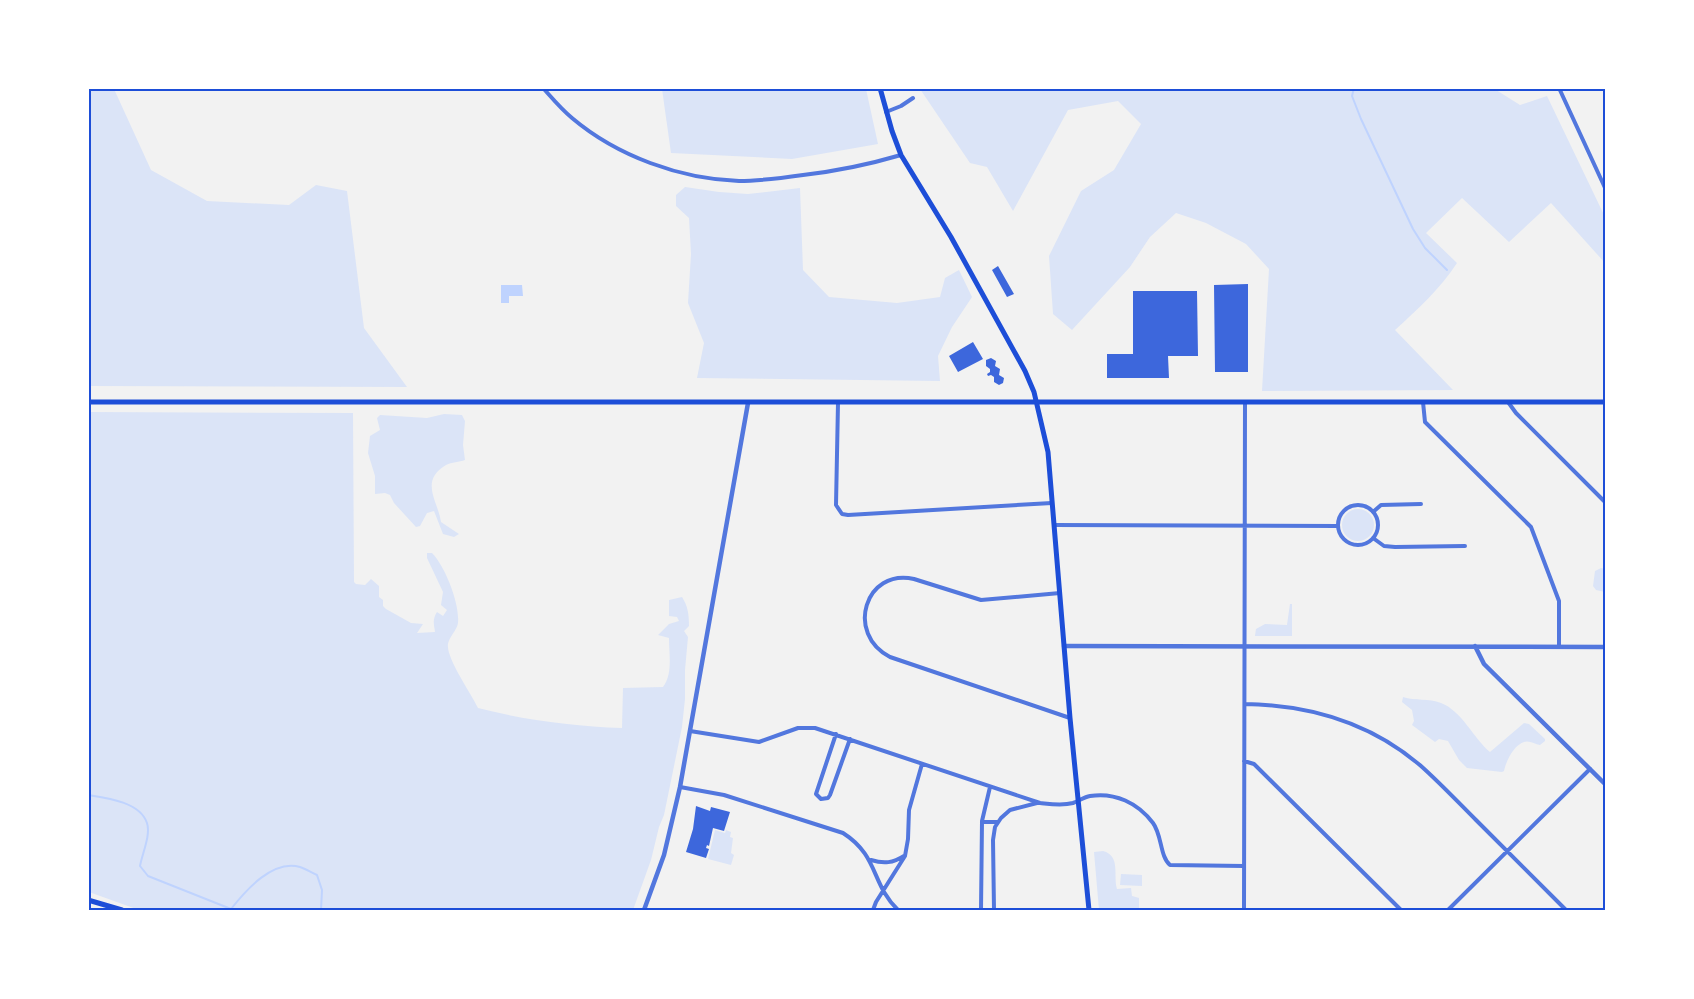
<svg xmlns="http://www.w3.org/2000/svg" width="1694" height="999" font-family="Ubuntu,sans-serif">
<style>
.green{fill:#dbe4f7}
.water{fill:#bfd3fe}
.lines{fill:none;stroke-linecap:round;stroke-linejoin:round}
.stream{stroke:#bfd3fe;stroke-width:2}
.building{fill:#3d67dc}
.minor{stroke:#5277de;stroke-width:4}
.tertiary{stroke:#5277de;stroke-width:4.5}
.secondary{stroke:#1d4ed8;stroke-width:5}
.neatline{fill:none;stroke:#1d4ed8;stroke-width:2}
</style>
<rect width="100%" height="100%" fill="#f2f2f2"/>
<!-- green -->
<path class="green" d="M89,88L114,89L151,170L207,201L289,205L316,185L347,191L364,328L407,387L89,386Z
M1493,88L1520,105L1547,96L1605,217V263L1551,203L1509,242L1462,198L1426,233L1457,263C1440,289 1418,309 1395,330L1453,390L1262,391L1269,269L1246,244L1206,223L1176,213L1150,237L1130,267L1072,330L1053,314L1049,256L1081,191L1114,170L1141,124L1118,101L1068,110L1013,211L987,167L970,163L920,89Z
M662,89H866L878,144L792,159L671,153Z
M685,187L719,192L748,194L800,188L803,270L829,297L897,303L940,297L945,278L959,270L972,297L952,327L938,356L940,381L697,378L704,343L688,303L691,254L689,218L676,206V195Z
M88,412L353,413L354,582L356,584L365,585L371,579L379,586V597L383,600V606L386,609L411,623L423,624L417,633L435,632C434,624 432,620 437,612L443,616L447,610L441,605L443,592L427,558V553H432C445,566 460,604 458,623C457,630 449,637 448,644C446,658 471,693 478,708C524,720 574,726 622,728L623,688L663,687C673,674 669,654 669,638L658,635L669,624L679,621L677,617L669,616V600L682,597C688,606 689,615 689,626L684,631L688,637L685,670V699L682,727L664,815L659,827L651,860L633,910H139L89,892Z
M444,414L462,415L465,421L463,445L465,460C459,462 452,462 446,465C419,481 438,501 441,522L459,534L454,537L443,534L434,511L427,513L420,526L416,527L394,503L390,495L385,493L375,494V476L368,453L370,436L380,430L377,418L380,415L427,418Z
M1342 525a16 16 0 1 1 32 0a16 16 0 1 1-32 0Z
M1601,568L1605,569V592L1596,590L1593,586L1595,571Z
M1290,604H1292V636H1255L1256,629L1265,624L1287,625Z
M1403,697C1415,701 1429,698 1441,703C1462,711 1474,739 1490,752L1524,723L1529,724L1545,739V741L1540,745C1535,744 1529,740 1524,742C1514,745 1506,761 1504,771L1502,772L1467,768L1459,760L1448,741L1439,739L1435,742L1412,725L1414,721L1412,710L1402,702Z
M715,830L725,833L726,830L731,832L730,837L733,838L731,853L734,855L731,865L708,859Z
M1103,851C1121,856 1113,875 1117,889L1131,888L1132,896L1139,898V910H1099L1094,852Z
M1121,874L1142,875V886L1120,885Z"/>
<!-- water -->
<path class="water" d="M501,285H522L523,296H509V303H501Z"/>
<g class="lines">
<!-- stream -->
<path class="stream" d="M1354,88L1352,96L1361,119L1413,229L1425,248L1447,270
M88,795C107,798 140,802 147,823C151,835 142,854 140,866L148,876L231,909C246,890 273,859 300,867C306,869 312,873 317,875L322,890L321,910"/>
</g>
<!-- building -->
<path class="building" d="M998,266L1014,294L1007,297L992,270Z
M1248,284V372H1215L1214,285Z
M1133,291H1197L1198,356H1168L1169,378H1107V354H1133Z
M973,342L983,359L958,372L949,356Z
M991,358L996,361L995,366L1000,369L999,375L1004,378L1003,383L999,385L994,382V377L991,375L988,376L987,374L990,372V369L986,366V360Z
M696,806L710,811L711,807L730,812L724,831L713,828L709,846L707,845L706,848L709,849L706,858L686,852L693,829Z"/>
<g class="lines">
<!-- minor -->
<path class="minor" d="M543,88C552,98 561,109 572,118C617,156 680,179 739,181C761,181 782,178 803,175C838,171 867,165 901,155
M1559,88L1606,190
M886,112L901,106L913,98
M1423,402L1425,422L1531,527L1559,601V646
M1508,402L1516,413L1606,503
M838,403L836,505L842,514L848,515L1052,503
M1338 525a20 20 0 1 1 40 0a20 20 0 1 1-40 0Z
M1373,512L1381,505L1421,504
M1054,525L1338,526
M1373,538L1384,546L1395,547L1465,546
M1060,593L981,600L914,579C865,568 845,634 890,657L1070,718
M1245,704C1310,705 1371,723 1421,766C1440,783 1458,802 1476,820C1506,850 1536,880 1566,910
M690,731L759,742L798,728H815L1040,803C1050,804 1062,806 1073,803C1079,801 1084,797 1090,796C1115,792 1138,803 1153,823C1162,835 1160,857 1170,865L1244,866
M836,734L816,794L821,799L828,798L830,795L850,739
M1244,761L1254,764L1401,910
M680,787L724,795L843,833C879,856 871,884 898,910
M982,822H998
M871,860C884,864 893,863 904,856
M873,910L876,902L905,856L908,839L909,810L922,764
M981,910L982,821L990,787
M994,910L993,840L995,827L1001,818L1010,810L1037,803
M1244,910L1245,403
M1448,910L1590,769"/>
<!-- tertiary -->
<path class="tertiary" d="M1064,646L1606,647
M1475,646L1484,664L1606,785
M644,910L664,855L680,787L748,403"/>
<!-- secondary -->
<path class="secondary" d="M880,88L892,131L901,155L951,237L1025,371L1034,392L1048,452L1070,718L1089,910
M88,402H1606
M88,900L122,910"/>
</g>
<!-- border -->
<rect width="1694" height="999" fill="none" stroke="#ffffff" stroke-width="180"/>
<rect x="90" y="90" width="1514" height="819" class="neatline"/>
</svg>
